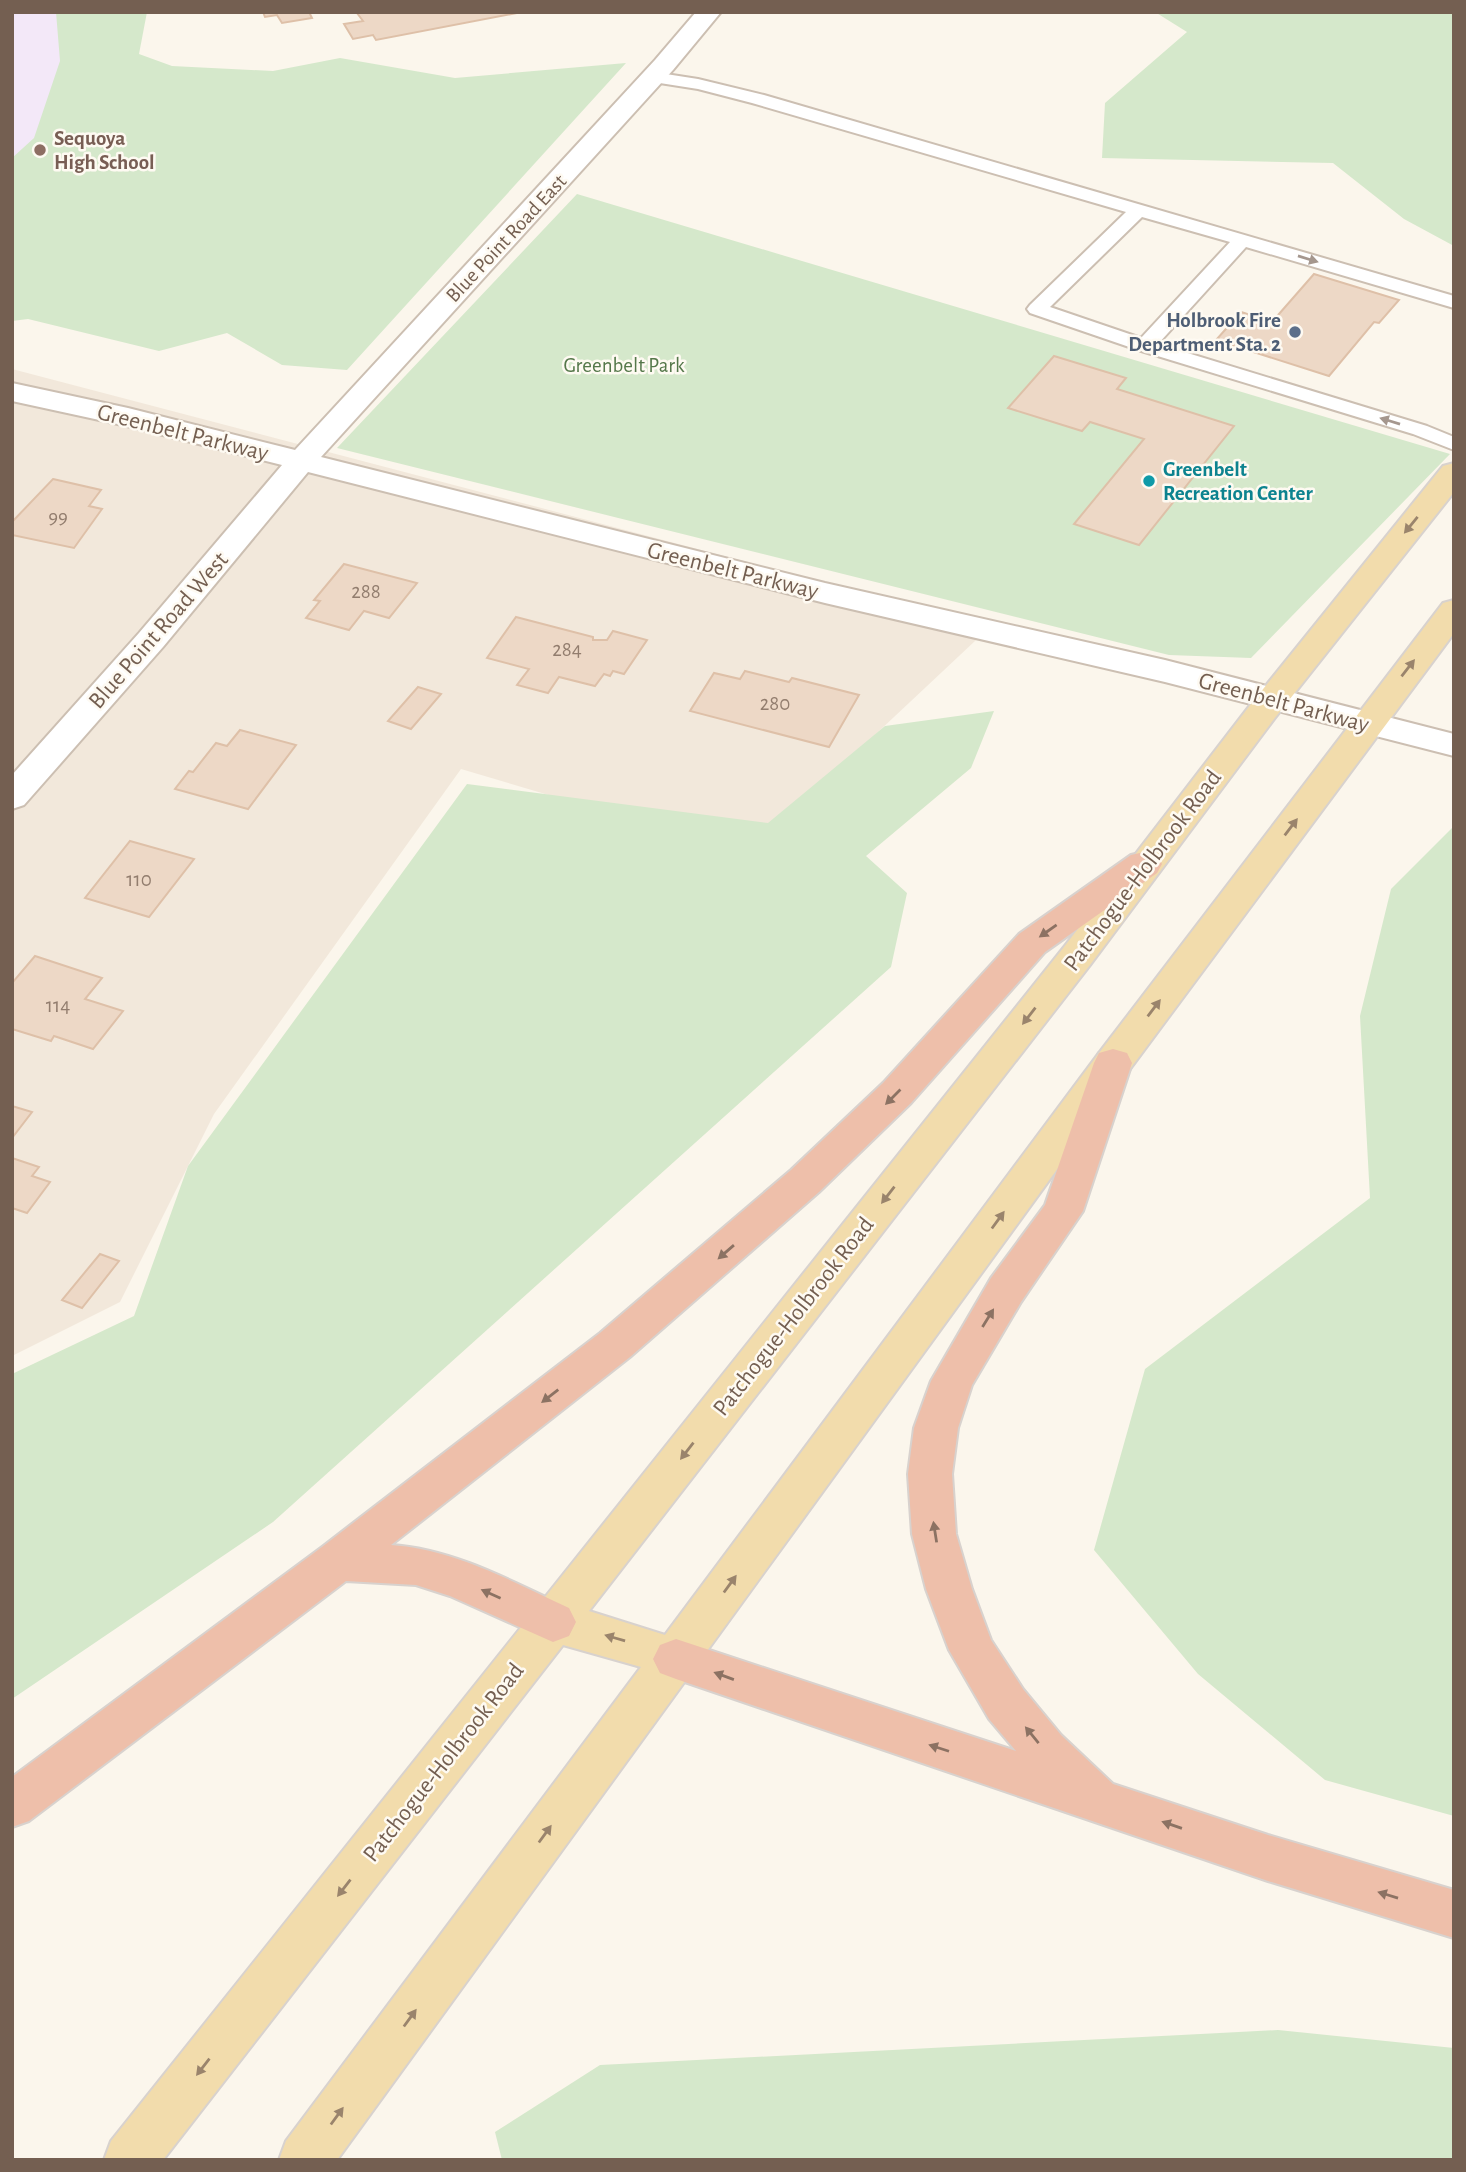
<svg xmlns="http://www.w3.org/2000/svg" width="1466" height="2172" font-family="'Alegreya Sans',sans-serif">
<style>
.residential{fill:#f2e8db}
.education{fill:#f3e8f8}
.green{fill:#d5e8cb}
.building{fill:#edd8c6;stroke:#dec0a8;stroke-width:2}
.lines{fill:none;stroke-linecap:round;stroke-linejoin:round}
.lane-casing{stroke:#ccbfb2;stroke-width:4}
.street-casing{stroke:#ccbfb2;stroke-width:4}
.primary-casing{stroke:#d8d2ce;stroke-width:4}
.highway-casing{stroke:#d8d2ce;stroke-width:4}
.lane{fill:#fff;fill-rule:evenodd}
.street{fill:#fff;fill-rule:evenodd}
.primary{fill:#f2dcac;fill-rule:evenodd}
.highway{fill:#eebfaa;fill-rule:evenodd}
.oneway{fill:#a5978e}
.oneway2{fill:#9a846c}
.oneway3{fill:#8c7263}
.education-dot{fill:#8d6e63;stroke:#fefaf2;stroke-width:2.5}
.service-dot{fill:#5c6f8a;stroke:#fefaf2;stroke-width:2.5}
.culture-dot{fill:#0f9aa8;stroke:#fefaf2;stroke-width:2.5}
.labels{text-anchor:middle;stroke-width:5;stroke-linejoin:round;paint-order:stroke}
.far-education-label{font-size:21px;font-weight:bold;fill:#785e54;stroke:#fefaf2;text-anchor:start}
.far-street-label{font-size:21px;fill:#745f51;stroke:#fefaf2}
.far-service-label{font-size:21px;font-weight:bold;fill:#4e5e75;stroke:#fefaf2;text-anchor:end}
.far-park-label{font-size:21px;fill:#55784a;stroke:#fefaf2}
.far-culture-label{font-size:21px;font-weight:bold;fill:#0d838f;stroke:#fefaf2;text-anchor:start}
.number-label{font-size:21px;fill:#927d6e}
.street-label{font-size:24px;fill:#745f51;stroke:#fefaf2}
</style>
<rect width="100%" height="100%" fill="#fbf6ec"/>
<!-- residential -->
<path class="residential" d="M12,369L991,626L748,854L461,769L214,1114L120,1302L12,1356Z"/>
<!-- education -->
<path class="education" d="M12,12H139L12,218Z"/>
<!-- green -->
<path class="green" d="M56,12H147L139,54L172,66L273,71L340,58L455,78L626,63L347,370L282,365L227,333L159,351L28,319L12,321V158L34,138L60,61Z
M1155,12H1454V246L1404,219L1333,163L1102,158L1105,103L1187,32Z
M577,194L1450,454L1251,658L1169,655L337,448Z
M994,711L971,768L866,856L907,893L891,967L273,1522L12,1699V1374L134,1316L188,1166L467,784L768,823L885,726Z
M1454,826V1816L1325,1780L1198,1674L1094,1550L1145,1369L1370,1198L1360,1016L1391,889Z
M1278,2030L1454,2048V2160H502L495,2132L600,2065Z"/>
<!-- building -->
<path class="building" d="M263,12H309L312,18L282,23L277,15L265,17Z
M522,12L376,40L373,35L353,39L344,24L363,21L357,13L360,12Z
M1314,274L1399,300L1379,323L1374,322L1329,376L1216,340L1241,312L1272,322Z
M1054,356L1126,378L1117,389L1234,426L1139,545L1074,524L1144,439L1090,422L1082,431L1008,408Z
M53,479L101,490L89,506L102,509L74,548L12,535V522Z
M344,564L417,583L389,618L364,611L349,630L306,618L320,601L314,600Z
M516,617L593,637V640H607L613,631L647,640L624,674L613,671L610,676L604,674L595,686L559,677L548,693L517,685L529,669L487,658Z
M745,671L789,682L792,678L859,695L829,747L690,711L714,673L740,679Z
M418,687L441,694L411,729L388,721Z
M240,730L296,745L248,809L175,789L189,771L193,772L216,743L227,746Z
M130,841L194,859L149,917L85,898Z
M35,956L102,978L85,999L123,1011L93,1049L54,1036L51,1041L12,1029V983Z
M12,1106L32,1112L12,1138Z
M12,1158L39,1167L32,1176L50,1182L27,1213L12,1208Z
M100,1254L119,1261L82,1308L62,1300Z"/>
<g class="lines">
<!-- lane casing -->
<g class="lane-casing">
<path id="lane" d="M653,72L698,79L764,95L1454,296V308L1246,247L1158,344L1427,426L1454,437V450L1413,434L1138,350L1030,313L1027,309L1030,305L1126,212L752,103L698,89L647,81L644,77L647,73ZM1142,217L1230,242L1141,338L1050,307Z"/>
</g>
<!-- street casing -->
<g class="street-casing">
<path id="street" d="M696,12H721L673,70L321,457L825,583L1165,660L1454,734V756L1165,682L825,603L308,472L163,647L24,805L12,809V775L139,633L282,465L127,426L12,401V383L128,408L295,450L655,60Z"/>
</g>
<!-- primary casing -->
<g class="primary-casing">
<path id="primary" d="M1454,463V492L1274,719L1090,965L589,1611L665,1635L1099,1053L1443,603L1454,600V633L1127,1073L337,2160H279L286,2141L641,1667L563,1645L163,2160H104L111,2141L1064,947L1251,704L1443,466Z"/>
</g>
<!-- highway casing -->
<g class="highway-casing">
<path id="highway" d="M1144,852L1157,855L1162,864L1157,873L1045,952L911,1103L819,1192L630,1357L391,1545C454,1549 513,1582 569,1608L576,1622L569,1636L553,1642L450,1596L416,1585L346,1581L29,1821L12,1827V1777L322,1547L600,1333L791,1170L883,1083L1019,934L1131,855Z
M1113,1049L1127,1053L1132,1063L1083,1211L1021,1302L972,1385L958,1428L952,1474L956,1534L972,1589L991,1640L1023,1689L1061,1735L1113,1784L1268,1835L1454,1890V1938L1268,1881L676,1679L660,1673L653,1659L660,1645L676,1639L1016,1751L989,1719L949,1650L926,1589L912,1534L908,1474L914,1428L931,1381L991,1278L1045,1205L1094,1063L1099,1053Z"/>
</g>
<!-- lane -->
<use href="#lane" class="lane"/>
<!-- street -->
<use href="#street" class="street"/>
<!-- primary -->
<use href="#primary" class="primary"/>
<!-- highway -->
<use href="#highway" class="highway"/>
</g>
<!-- one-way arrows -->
<defs><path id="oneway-solid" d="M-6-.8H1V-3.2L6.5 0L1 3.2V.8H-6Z" transform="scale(1.75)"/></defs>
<g class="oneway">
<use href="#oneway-solid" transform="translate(1308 259) rotate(17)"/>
<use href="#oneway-solid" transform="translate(1390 421) rotate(-163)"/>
</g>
<g class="oneway2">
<use href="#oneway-solid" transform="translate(1411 525) rotate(129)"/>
<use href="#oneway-solid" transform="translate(1408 668) rotate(-52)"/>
<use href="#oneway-solid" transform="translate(1291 827) rotate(-53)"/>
<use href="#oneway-solid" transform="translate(1154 1008) rotate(-53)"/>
<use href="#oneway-solid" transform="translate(1029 1016) rotate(128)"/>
<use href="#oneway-solid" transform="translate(888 1195) rotate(128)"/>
<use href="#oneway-solid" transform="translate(998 1220) rotate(-54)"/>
<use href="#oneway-solid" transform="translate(687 1451) rotate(128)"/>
<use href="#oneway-solid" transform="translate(730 1584) rotate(-54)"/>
<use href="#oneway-solid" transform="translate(615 1638) rotate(-164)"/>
<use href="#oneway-solid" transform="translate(545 1834) rotate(-54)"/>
<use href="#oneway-solid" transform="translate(344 1888) rotate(128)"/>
<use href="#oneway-solid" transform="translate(410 2018) rotate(-54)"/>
<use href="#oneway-solid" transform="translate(203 2067) rotate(128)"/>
<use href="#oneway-solid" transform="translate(337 2116) rotate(-54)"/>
</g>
<g class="oneway3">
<use href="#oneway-solid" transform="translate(1048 931) rotate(145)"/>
<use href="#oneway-solid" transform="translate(893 1097) rotate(135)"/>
<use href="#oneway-solid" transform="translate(726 1252) rotate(139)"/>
<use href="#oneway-solid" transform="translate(988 1318) rotate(-58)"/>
<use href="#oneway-solid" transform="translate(550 1396) rotate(142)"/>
<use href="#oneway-solid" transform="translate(935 1532) rotate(-99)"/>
<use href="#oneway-solid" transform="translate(491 1594) rotate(-156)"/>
<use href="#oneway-solid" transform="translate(724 1676) rotate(-160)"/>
<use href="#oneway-solid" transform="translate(1032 1735) rotate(-129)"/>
<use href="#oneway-solid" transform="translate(939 1748) rotate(-162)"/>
<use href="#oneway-solid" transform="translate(1172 1825) rotate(-161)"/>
<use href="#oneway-solid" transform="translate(1388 1895) rotate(-163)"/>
</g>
<!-- markers -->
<circle class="education-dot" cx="40" cy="150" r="7"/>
<circle class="service-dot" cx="1295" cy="332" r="7"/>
<circle class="culture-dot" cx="1149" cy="481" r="7"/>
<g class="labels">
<!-- far-education labels -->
<g class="far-education-label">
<text x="54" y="145">Sequoya<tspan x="54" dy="24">High School</tspan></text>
</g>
<!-- far-street labels -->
<g class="far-street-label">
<text transform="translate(506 238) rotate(-47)" y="7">Blue Point Road East</text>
</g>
<!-- far-service labels -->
<g class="far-service-label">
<text x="1281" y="327">Holbrook Fire<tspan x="1281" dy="24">Department Sta. 2</tspan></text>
</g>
<!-- far-park labels -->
<g class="far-park-label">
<text x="624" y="372">Greenbelt Park</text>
</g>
<!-- far-culture labels -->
<g class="far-culture-label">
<text x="1163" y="476">Greenbelt<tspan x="1163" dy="24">Recreation Center</tspan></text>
</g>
<!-- number labels -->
<g class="number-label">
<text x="58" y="523">99</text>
<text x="366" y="598">288</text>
<text x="567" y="656">284</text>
<text x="775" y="710">280</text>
<text x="139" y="886">110</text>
<text x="58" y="1012">114</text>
</g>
<!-- street labels -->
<g class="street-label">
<text transform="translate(183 432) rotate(14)" y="8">Greenbelt Parkway</text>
<text transform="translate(733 570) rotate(14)" y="8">Greenbelt Parkway</text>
<text transform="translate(158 630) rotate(-49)" y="8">Blue Point Road West</text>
<text transform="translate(1284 702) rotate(15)" y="8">Greenbelt Parkway</text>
<text transform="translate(1142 870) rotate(-53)" y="8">Patchogue-Holbrook Road</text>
<text transform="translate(793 1316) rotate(-52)" y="8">Patchogue-Holbrook Road</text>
<text transform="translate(443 1762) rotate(-52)" y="8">Patchogue-Holbrook Road</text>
</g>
</g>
<!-- border -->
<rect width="1466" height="2172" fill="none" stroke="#745f51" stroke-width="28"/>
</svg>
